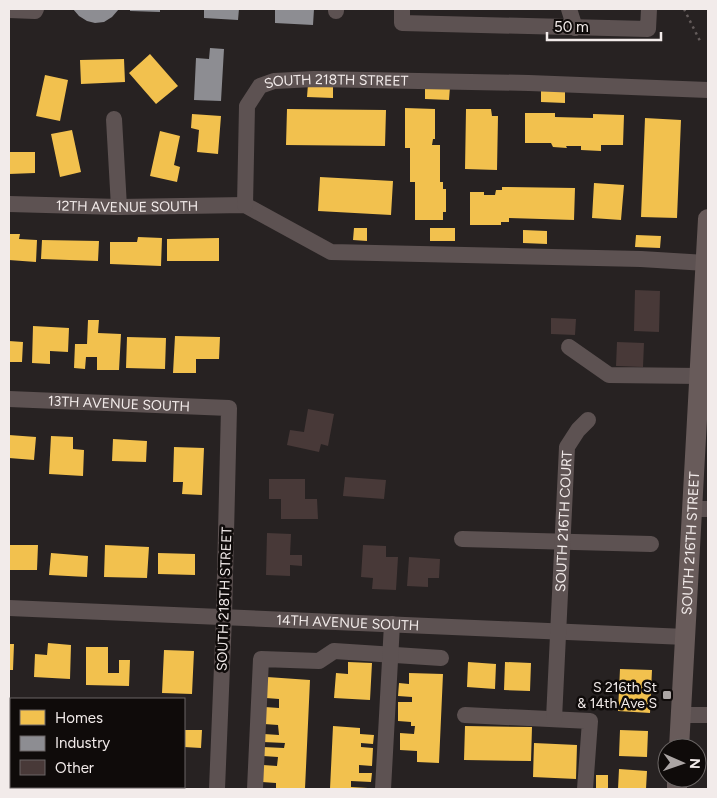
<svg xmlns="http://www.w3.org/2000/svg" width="717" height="798" font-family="Figtree,sans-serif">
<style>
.homes{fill:#f2c14e}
.industry{fill:#8d8d92}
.building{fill:#483938}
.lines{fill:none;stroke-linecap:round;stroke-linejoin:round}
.path{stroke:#645c5b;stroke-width:2.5;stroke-dasharray:2.5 4;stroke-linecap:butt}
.minor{stroke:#5d5252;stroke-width:16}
.major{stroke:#685b5a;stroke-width:20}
.poi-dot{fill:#aba5a4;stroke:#0f0b0a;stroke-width:2}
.labels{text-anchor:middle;stroke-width:5;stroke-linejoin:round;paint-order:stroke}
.street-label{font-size:14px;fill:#f2ebea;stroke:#0f0b0a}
.poi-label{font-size:14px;fill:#f2ebea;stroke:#0f0b0a;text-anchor:end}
</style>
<rect width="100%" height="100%" fill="#272222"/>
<!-- homes -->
<path class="homes" d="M150,54L178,86L156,104L129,73Z
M124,59L125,82L81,84L80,60Z
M45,75L68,80L60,121L36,116Z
M308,84L333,85V98L307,97Z
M425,86L450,87L449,100L425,99Z
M541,89L565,90V103L541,102Z
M405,108L435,109V139H433L432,145H440V182H443V189H446V212H443V220H415V182H410V148H405Z
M287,109L386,110L385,146L286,145Z
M466,109H491L492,116H498L497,170L465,169Z
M525,113H555V117L593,118V114L624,115L623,145H601V151L581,150V146H566L567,148L553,147L551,143H525Z
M192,114L221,116L218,154L197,152L199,130L191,128Z
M645,118L681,120L677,218L641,217Z
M72,130L81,172L60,177L51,134Z
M160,131L180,136L174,165L180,167L177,182L150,176Z
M9,152H35V173L9,174Z
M320,177L393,181L391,215L318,211Z
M594,183L624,185L621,220L592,218Z
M502,187L575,188L574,220L509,218V222H501V225H470V192H484V195H495L496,190H502Z
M354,228H367V241L353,240Z
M430,228H455V241H430Z
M523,230L547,231V244L523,243Z
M9,234H20L19,239L37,240L36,262L9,260Z
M636,235L661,236L660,248L635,247Z
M138,237L162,238L161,266L110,264V242H137Z
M219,238V261H167V239Z
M42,240L99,241L98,261L41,259Z
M88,320H99L98,333L121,334L119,370H97V357H86L85,369L74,368L75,344H87Z
M33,326L69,328L68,352L50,351V364L32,363Z
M175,336L220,337L219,359H196V373H173Z
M127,337L166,338L165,369L126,368Z
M9,341L23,342L22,362H9Z
M9,435L36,437L34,460L9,458Z
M51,436L73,437V449L84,450L83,476L49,474Z
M113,439L147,441L146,462L112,461Z
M174,447L204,448L202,495L182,494L183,482H173Z
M9,545H38L37,570H9Z
M105,545L149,547L147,578L104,577Z
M51,553L88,556L87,577L49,575Z
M158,553L195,554V575L158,574Z
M48,643L71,645L70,679L34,677L35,654L47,655Z
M9,644H14L13,670H9Z
M86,647H108V673H119V660H130L129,686L86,685Z
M164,650L194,651L192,694L162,693Z
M348,662L372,663L370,700L334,698L336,673L348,674Z
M468,662L496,664L495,689L467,687Z
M505,662L531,663L530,691L504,690Z
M620,669L652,670L650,713L618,711Z
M409,673L443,674L439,763L417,762V751L400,750V733L414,734L415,726H411V722L398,721V702H412V697L398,696L399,683L409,684Z
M267,677L310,680L305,789H276V783L262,782L263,765L277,766L278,757L263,756V747L284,748L285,743L263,742L264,734L279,735L278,725L264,724L265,707L279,708V699L266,698Z
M9,724H11V760L9,759Z
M333,726L360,728V734L374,735L373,744L361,743V747L373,748L372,766L359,765V773H372L371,782L351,781V787L368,788V789H330Z
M465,726L532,727L531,761L464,760Z
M184,730H202L201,748L184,747Z
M620,730L648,731L647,757L619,756Z
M534,743L577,745L576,779L533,777Z
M619,769L647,771L646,789H618Z
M596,775H608V789H596Z"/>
<!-- industry -->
<path class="industry" d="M73,9H119L112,17L104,22L95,23L87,21L79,16Z
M130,9H160V12L130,11Z
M204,9H239L238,20L204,18Z
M275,9H314L313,25L275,23Z
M210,48L224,49L221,101L194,100L196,58L209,59Z"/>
<!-- building -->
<path class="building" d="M635,290L660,291L659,332L634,331Z
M551,318L576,319L575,335L551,334Z
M617,342L644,343L643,367L616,366Z
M308,409L334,414L328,446L321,444L319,452L287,445L290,430L304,432Z
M345,477L386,480L384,499L343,496Z
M269,479H305V499H317L318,519H281V499H269Z
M267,533L291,534L290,555H302V566L290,565V576L266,575Z
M363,545L386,546V557H398L396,590L372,589L373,578L361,577Z
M409,557L440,559L439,578H428V587L407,586Z"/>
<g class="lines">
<!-- path -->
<path class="path" d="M684,9L700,41"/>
<!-- minor -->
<g class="minor">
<path d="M402,9V23L648,29L649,9"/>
<path d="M569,9L575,28"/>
<path d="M9,10L35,11L36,9"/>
<path d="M336,11V9"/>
<path d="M114,119L119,207"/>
<path id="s1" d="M9,204L119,207L245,205L331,252L641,259L706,263"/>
<path id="s2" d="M245,205L247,106L260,86L274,81L314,79L529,83L708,90"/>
<path d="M569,347L609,375L700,376"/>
<path id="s3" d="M9,399L229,408L224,617L217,789"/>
<path d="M693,509H708"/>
<path d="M462,539L651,544"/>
<path id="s4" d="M9,608L686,637"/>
<path d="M465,715L590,721L585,789"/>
<path d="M681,715H708"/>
<path id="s5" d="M554,719L567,447L578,430L588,420"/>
<path d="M255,789L261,659L319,661L334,651L441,658"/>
<path d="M383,789L392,624"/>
</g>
<!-- major -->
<g class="major">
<path id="s6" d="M679,748L708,219"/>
<path d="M677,789V778"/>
</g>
</g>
<!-- markers -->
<rect class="poi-dot" x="662" y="690" width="10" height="10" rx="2.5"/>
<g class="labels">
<!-- street labels -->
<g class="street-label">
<text dy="5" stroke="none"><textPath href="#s2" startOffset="200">SOUTH 218TH STREET</textPath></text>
<text dy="5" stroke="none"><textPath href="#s1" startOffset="118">12TH AVENUE SOUTH</textPath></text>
<text dy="5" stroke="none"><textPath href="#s3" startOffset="110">13TH AVENUE SOUTH</textPath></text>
<text dy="5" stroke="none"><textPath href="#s5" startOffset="198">SOUTH 216TH COURT</textPath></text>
<text dy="5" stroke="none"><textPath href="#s6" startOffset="205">SOUTH 216TH STREET</textPath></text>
<text transform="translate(224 599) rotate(-88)" y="5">SOUTH 218TH STREET</text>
<text dy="5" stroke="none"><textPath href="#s4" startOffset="339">14TH AVENUE SOUTH</textPath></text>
</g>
<!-- poi labels -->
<g class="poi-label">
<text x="657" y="692">S 216th St<tspan x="657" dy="16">&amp; 14th Ave S</tspan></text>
</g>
</g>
<!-- border -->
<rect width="717" height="798" fill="none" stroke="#f2ebea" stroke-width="20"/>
<!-- legend -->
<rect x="10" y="698" width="175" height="90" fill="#0f0b0a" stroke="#6a6564"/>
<rect x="20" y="710" width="25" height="15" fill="#f2c14e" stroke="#6a6564"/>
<text x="55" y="723" font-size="15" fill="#f2ebea">Homes</text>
<rect x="20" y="736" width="25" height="15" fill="#8d8d92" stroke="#6a6564"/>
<text x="55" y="748" font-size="15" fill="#f2ebea">Industry</text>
<rect x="20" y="760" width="25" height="15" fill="#483938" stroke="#6a6564"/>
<text x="55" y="773" font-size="15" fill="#f2ebea">Other</text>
<!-- north arrow -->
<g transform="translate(682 763) rotate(92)"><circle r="24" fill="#0f0b0a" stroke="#6a6564"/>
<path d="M0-4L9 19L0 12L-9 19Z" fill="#aba5a4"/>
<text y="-8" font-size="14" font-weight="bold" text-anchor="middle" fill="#f2ebea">N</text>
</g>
<!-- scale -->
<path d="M547 32v8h114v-8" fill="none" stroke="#f2ebea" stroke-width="2.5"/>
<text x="554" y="32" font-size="15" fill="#f2ebea" stroke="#0f0b0a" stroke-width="4" paint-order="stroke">50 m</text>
</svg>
